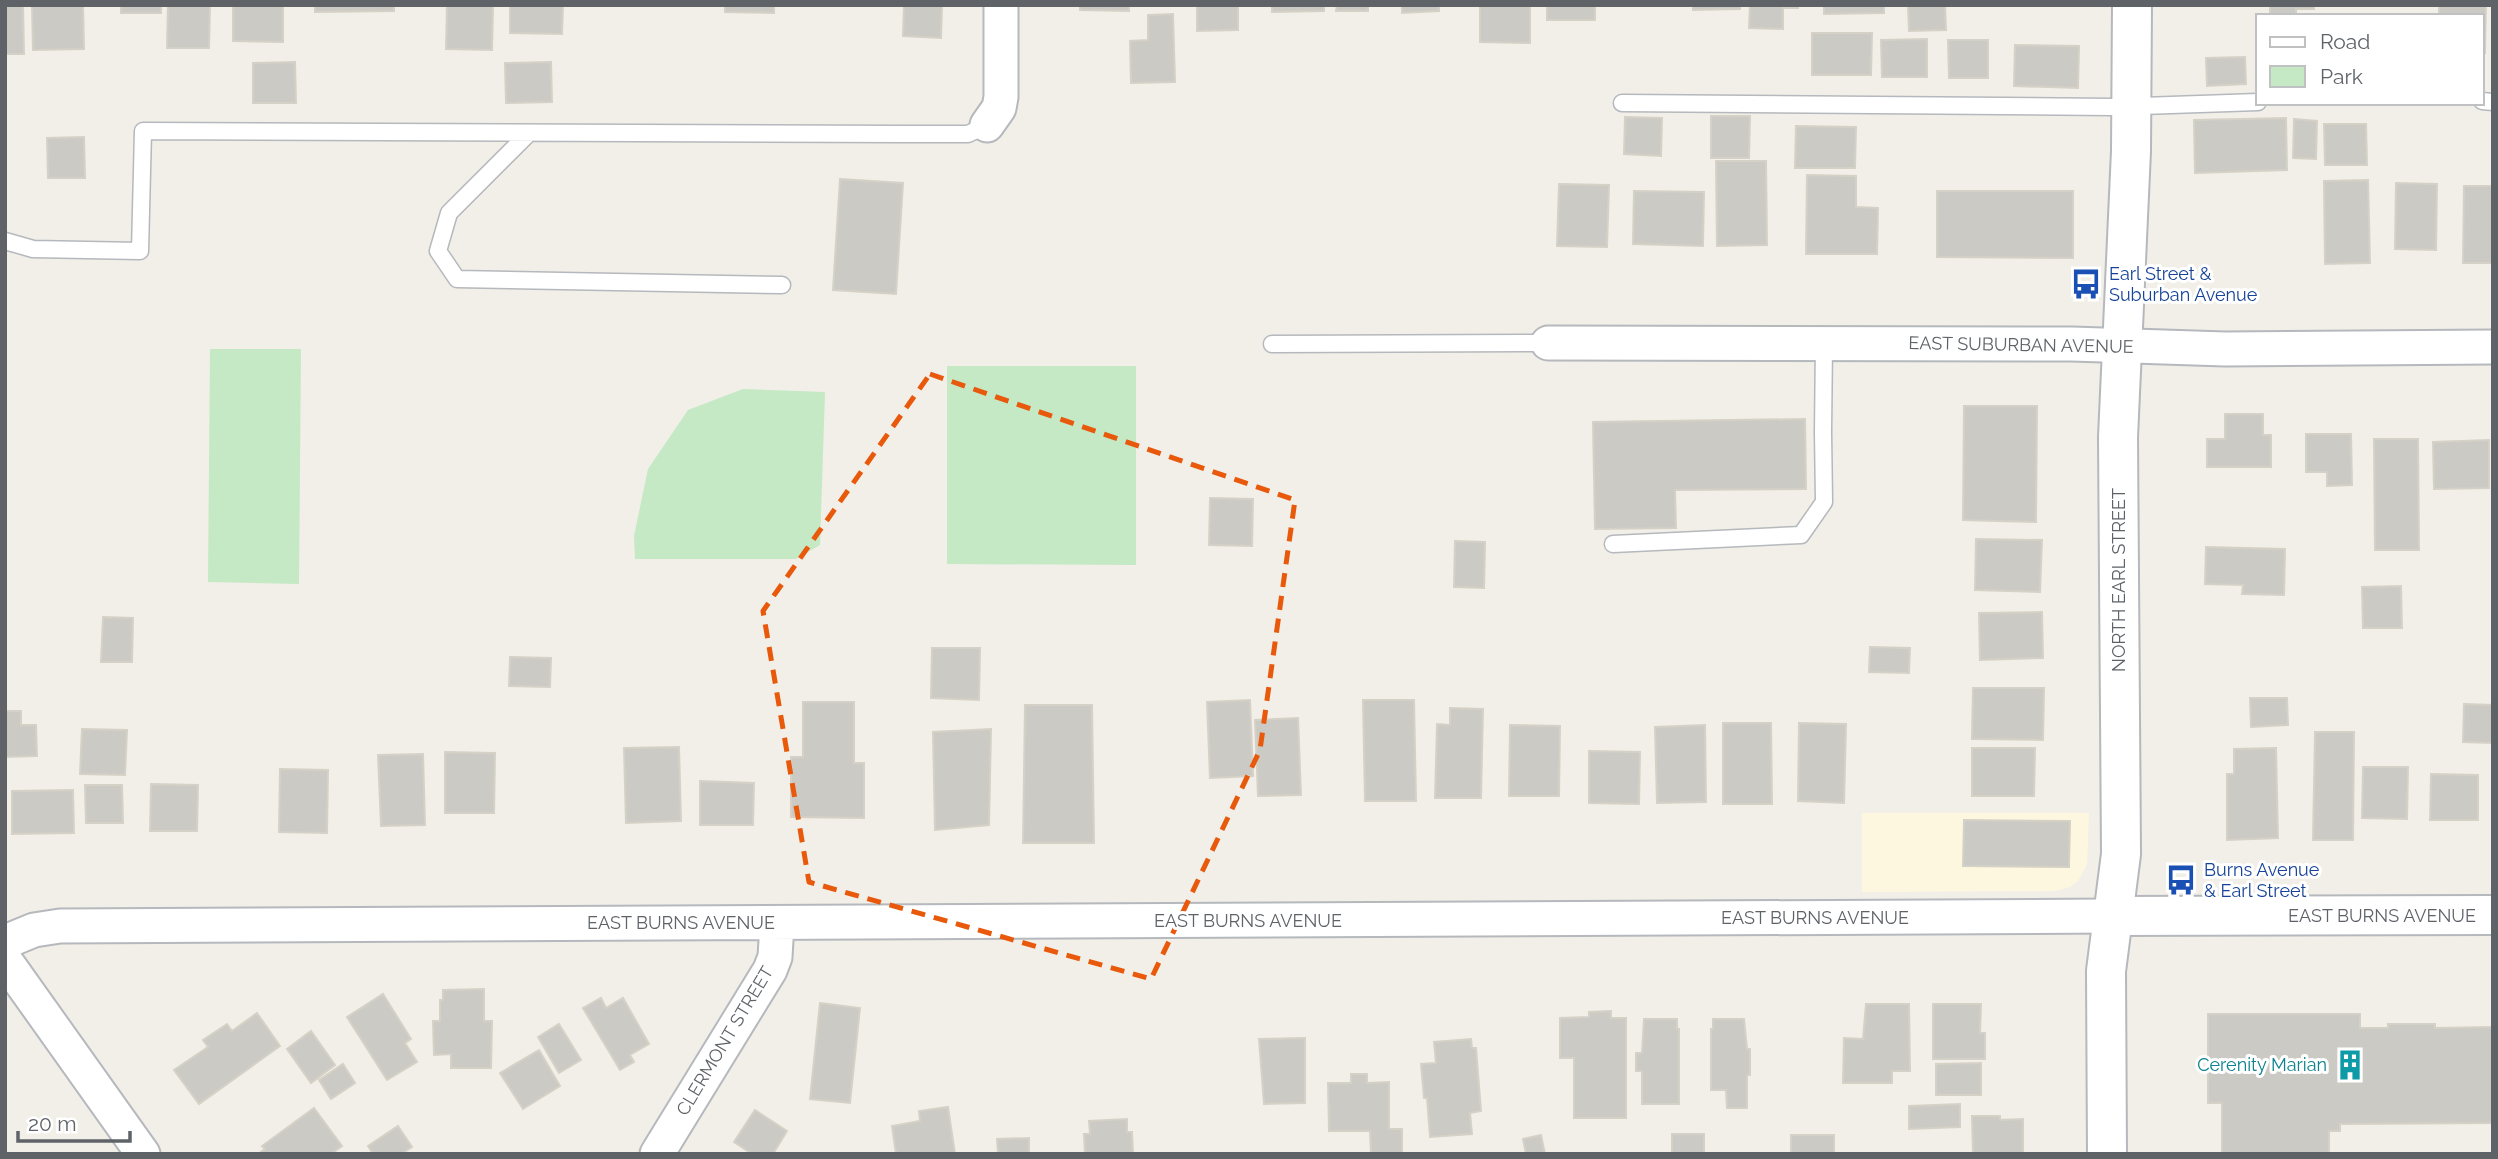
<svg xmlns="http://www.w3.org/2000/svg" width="2498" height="1159" font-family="Raleway,sans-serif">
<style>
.commercial{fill:#fef7e0}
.green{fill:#c5e8c5}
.building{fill:#cccac5;stroke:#d6d1c6;stroke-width:2}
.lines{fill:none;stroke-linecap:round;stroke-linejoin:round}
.service-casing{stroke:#b5b8bc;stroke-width:19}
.minor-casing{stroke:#b5b8bc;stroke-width:37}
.tertiary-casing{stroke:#b5b8bc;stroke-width:42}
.service{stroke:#fff;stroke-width:16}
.minor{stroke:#fff;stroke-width:33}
.tertiary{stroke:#fff;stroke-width:38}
.marked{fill:none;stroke:#e8590c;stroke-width:5;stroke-dasharray:14 9;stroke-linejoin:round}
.labels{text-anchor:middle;stroke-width:6;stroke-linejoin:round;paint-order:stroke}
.transit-label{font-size:18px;fill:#164399;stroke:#fff;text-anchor:start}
.street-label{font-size:18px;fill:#5f6368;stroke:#fff}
.culture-label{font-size:18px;fill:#0d838f;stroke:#fff;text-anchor:end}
</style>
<rect width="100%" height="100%" fill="#f1efe8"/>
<!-- commercial -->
<path class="commercial" d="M1862,813H2089L2087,864L2078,881L2070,887L2055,891L1862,892Z"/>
<!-- green -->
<path class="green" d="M210,349H301L299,584L208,582Z
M947,366H1136V565L947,564Z
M743,389L825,392L820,545L796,559H635L634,536L648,469L688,410Z"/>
<!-- building -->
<path class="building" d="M5,5H23L24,54H5Z
M32,5H83L84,49L33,50Z
M121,5H161V13H121Z
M168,5H210L209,48H167Z
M233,5H283V42L233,41Z
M315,5H394V11L315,12Z
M447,5H493L492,50L446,49Z
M510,5H563L562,34L510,33Z
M725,5H774V13L725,12Z
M904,5H942L941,38L903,36Z
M1080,5H1129V11L1080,10Z
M1197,5H1238V30L1197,31Z
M1272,5H1324V11L1272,12Z
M1337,5H1368V11H1336Z
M1402,5H1439V11L1402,13Z
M1480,5H1530V43L1480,42Z
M1547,5H1595V20H1547Z
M1693,5H1740V9L1693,10Z
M1750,5H1798V8H1783V29L1749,28Z
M1824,5H1884V13L1824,14Z
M1908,5H1945L1946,30L1909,31Z
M2270,5H2314V9H2296V16H2270Z
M2439,5H2486L2485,53H2482V16H2439Z
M1173,14L1175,82L1131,83L1130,41L1148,40V15Z
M1812,33H1872L1871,75H1812Z
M1927,39V77H1882L1881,40Z
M1948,40H1988V78H1949Z
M2015,45L2079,46L2078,88L2014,86Z
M2245,57L2246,84L2207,86L2206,58Z
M295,62L296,103H253V63Z
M551,62L552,102L506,103L505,63Z
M1711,116H1750L1749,158H1711Z
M1625,117L1662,118L1661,156L1624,154Z
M2286,118L2287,170L2195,173L2194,120Z
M2294,119L2317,121L2316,159L2293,158Z
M2324,124H2366L2367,165H2325Z
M1796,126L1856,127L1855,168H1795Z
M84,137L85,178H48L47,138Z
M1716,161H1766L1767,245L1717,246Z
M1807,175L1856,176V207L1878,208L1877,254H1806Z
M840,179L903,183L896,294L833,290Z
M2368,180L2370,263L2325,264L2324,181Z
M2396,183L2437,184L2436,250L2395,249Z
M1559,184L1609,185L1607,247L1557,246Z
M2464,186H2493V263H2463Z
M1634,191L1704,192L1703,246L1633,244Z
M1937,191H2073V258L1937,257Z
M1964,406H2037L2036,522L1963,520Z
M2225,414H2263V435H2271V467H2207V439H2225Z
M1805,419L1806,489L1675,490L1676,528L1595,529L1593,422Z
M2306,434H2351L2352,485L2327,486V472H2306Z
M2374,439H2418L2419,550H2375Z
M2489,440V488L2434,489L2433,442Z
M1210,498L1253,499L1252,546L1209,545Z
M1976,539L2042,540L2040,592L1975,590Z
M1455,541L1485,542L1484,588L1454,587Z
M2206,547L2285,549L2284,595L2242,594L2243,585L2205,584Z
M2401,586L2402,628H2363L2362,587Z
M2042,612L2043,658L1980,660L1979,613Z
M103,617L133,618L132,662H101Z
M1870,647L1910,648L1909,673L1869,672Z
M932,648H980L979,700L931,698Z
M510,657L551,658L550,687L509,686Z
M1973,688H2044L2043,740L1972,739Z
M2250,698H2287L2288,725L2251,727Z
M1250,700L1253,776L1210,778L1207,702Z
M1363,700H1414L1416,801H1365Z
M803,702H854V763H864V818L791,817V757H803Z
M2464,704L2493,705V743L2463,742Z
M1025,705H1092L1094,843H1023Z
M1450,708L1483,709L1481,798H1435L1437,724L1450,725Z
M5,711H21V725H36L37,756L5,757Z
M1298,718L1301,795L1258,796L1255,720Z
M1723,723H1771L1772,804H1723Z
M1799,723L1846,724L1844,803L1798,801Z
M1510,725L1560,726L1559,796H1509Z
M1705,725L1706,802L1657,803L1655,727Z
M82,729L127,730L125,775L80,774Z
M991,729L989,825L935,830L933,732Z
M2315,732H2354L2353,840H2313Z
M679,747L681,821L626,823L624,748Z
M1972,748H2035L2034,796H1972Z
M2276,748L2278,838L2227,840V774H2234V749Z
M1589,751L1640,752L1639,804L1589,803Z
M445,752L495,753L494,813H445Z
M423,754L425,825L381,826L378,755Z
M2363,767H2408L2407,819L2362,818Z
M280,769L328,770L327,833L279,832Z
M2431,774L2478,775V820H2430Z
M700,781L754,783L753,825H700Z
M151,784L198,785L197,831H150Z
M85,785H122L123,823H86Z
M73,790L74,833L12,834V791Z
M1964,820L2070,821L2069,867L1963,866Z
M484,989V1021H492L491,1068H451V1054L434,1055L433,1021H440V1000H443V990Z
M383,994L411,1039L405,1043L417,1062L387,1080L347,1017Z
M601,998L606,1008L623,998L649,1044L630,1055L634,1062L620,1070L583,1008Z
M820,1003L860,1008L850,1103L810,1099Z
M1866,1004H1909L1910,1071H1892V1083H1843L1844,1038L1863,1039Z
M1933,1004H1981L1980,1033H1985V1059H1933Z
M1611,1011V1018H1626V1118H1574V1058H1560V1018L1589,1017V1012Z
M257,1013L280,1046L199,1104L174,1070L208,1047L203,1040L227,1024L232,1031Z
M2208,1014H2360V1028H2388V1024H2435V1028L2493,1027V1123L2340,1124V1131H2329V1154H2222V1103H2208Z
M1644,1019H1677V1029H1679V1104H1642V1071H1636V1053H1642Z
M1713,1019H1744L1747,1049H1750V1075H1747V1108H1727L1726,1090H1711V1029H1713Z
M559,1024L581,1060L559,1073L538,1037Z
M311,1031L335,1065L311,1083L287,1049Z
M1305,1038V1103L1264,1104L1259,1039Z
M1471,1039L1472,1048H1476L1481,1111L1470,1113L1472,1134L1430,1137L1427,1098H1424L1421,1064L1436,1063L1434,1042Z
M539,1050L560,1086L523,1109L500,1073Z
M1981,1063V1095H1936V1064Z
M343,1064L355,1083L331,1099L319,1080Z
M1351,1074H1367V1083L1389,1082V1129H1402V1154H1371L1370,1131H1329L1328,1083H1351Z
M1960,1104V1127L1909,1129V1106Z
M948,1107L955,1154H896L892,1126L920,1121L919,1111Z
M314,1108L342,1146L331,1154H258L265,1149L262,1146Z
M755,1110L787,1131L773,1154H752L734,1142Z
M1972,1116H2000V1120L2023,1119V1154H1973Z
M1127,1119V1132H1132L1133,1154H1085L1084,1134H1090L1089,1121Z
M398,1126L412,1147L401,1154H373L368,1146Z
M1672,1134H1704V1154H1672Z
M1541,1135L1545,1154H1526L1523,1139Z
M1791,1135H1834V1154H1791Z
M1029,1138V1154H998L997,1139Z"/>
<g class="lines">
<!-- service casing -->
<g class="service-casing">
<path id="service" d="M2482,101L2493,102
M1622,103L2113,107L2258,102
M529,133L449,213L438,251L457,279L782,285
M5,241L33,249L140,251L143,131L901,134H968L987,125
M1272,344L1548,343
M1613,544L1801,535L1824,502L1823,432L1824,343"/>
</g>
<!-- minor casing -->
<g class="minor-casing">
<path id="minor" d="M987,125L999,108L1001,97V5
M1548,343L2072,344L2225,349L2493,347
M5,942L34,930L60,926L2113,916
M5,960L143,1154
M657,1154L770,970L775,957L777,923"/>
</g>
<!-- tertiary casing -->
<g class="tertiary-casing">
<path id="tertiary" d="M2113,916L2493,915
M2107,1154L2106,971L2121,854L2118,437L2131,151L2132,5"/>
</g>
<!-- service -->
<use href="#service" class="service"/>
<!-- minor -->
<use href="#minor" class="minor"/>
<!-- tertiary -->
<use href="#tertiary" class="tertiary"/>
</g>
<!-- marked area -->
<path class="marked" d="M930,374L1295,500L1260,750L1151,979L809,882L763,611Z"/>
<!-- icons -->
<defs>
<g id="bus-bare" transform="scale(2.415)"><path d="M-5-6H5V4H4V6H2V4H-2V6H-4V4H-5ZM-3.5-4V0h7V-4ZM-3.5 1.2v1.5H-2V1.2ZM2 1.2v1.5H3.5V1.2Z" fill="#1a4fb4" stroke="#fff" stroke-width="2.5" paint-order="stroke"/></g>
<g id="building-bare" transform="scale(2.415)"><path d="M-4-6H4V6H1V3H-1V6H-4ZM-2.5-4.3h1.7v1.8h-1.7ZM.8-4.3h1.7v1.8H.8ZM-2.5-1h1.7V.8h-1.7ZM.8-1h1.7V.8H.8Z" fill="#0f9aa8" stroke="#fff" stroke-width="2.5" paint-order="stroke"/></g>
</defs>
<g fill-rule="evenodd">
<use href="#bus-bare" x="2086" y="284"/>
<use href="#bus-bare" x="2181" y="880"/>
<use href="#building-bare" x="2350" y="1065"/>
</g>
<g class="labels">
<!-- transit labels -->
<g class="transit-label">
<text x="2109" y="280">Earl Street &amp;<tspan x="2109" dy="21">Suburban Avenue</tspan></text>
<text x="2204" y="876">Burns Avenue<tspan x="2204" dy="21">&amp; Earl Street</tspan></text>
</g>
<!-- street labels -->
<g class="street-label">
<text transform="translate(2021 345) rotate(1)" y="6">EAST SUBURBAN AVENUE</text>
<text transform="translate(2119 580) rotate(-90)" y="6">NORTH EARL STREET</text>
<text x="2382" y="922">EAST BURNS AVENUE</text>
<text x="1815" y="924">EAST BURNS AVENUE</text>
<text x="1248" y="927">EAST BURNS AVENUE</text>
<text x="681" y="929">EAST BURNS AVENUE</text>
<text transform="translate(725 1041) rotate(-59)" y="6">CLERMONT STREET</text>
</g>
<!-- culture labels -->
<g class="culture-label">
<text x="2327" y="1071">Cerenity Marian</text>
</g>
</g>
<!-- border -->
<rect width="2498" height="1159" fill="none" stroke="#5f6368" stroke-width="14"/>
<!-- legend -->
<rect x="2256" y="14" width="228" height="91" fill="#ffffff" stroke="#bfc1c3" stroke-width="2"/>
<rect x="2270" y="37" width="35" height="10" fill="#ffffff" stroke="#bfc1c3" stroke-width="2"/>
<text x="2320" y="49" font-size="21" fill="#5f6368">Road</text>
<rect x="2270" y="66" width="35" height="21" fill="#c5e8c5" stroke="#bfc1c3" stroke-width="2"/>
<text x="2320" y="84" font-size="21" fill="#5f6368">Park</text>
<!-- scale -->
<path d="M18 1131v10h112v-10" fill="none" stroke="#5f6368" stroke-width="3.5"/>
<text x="28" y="1131" font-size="21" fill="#5f6368" stroke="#ffffff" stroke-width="5" paint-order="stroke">20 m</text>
</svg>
